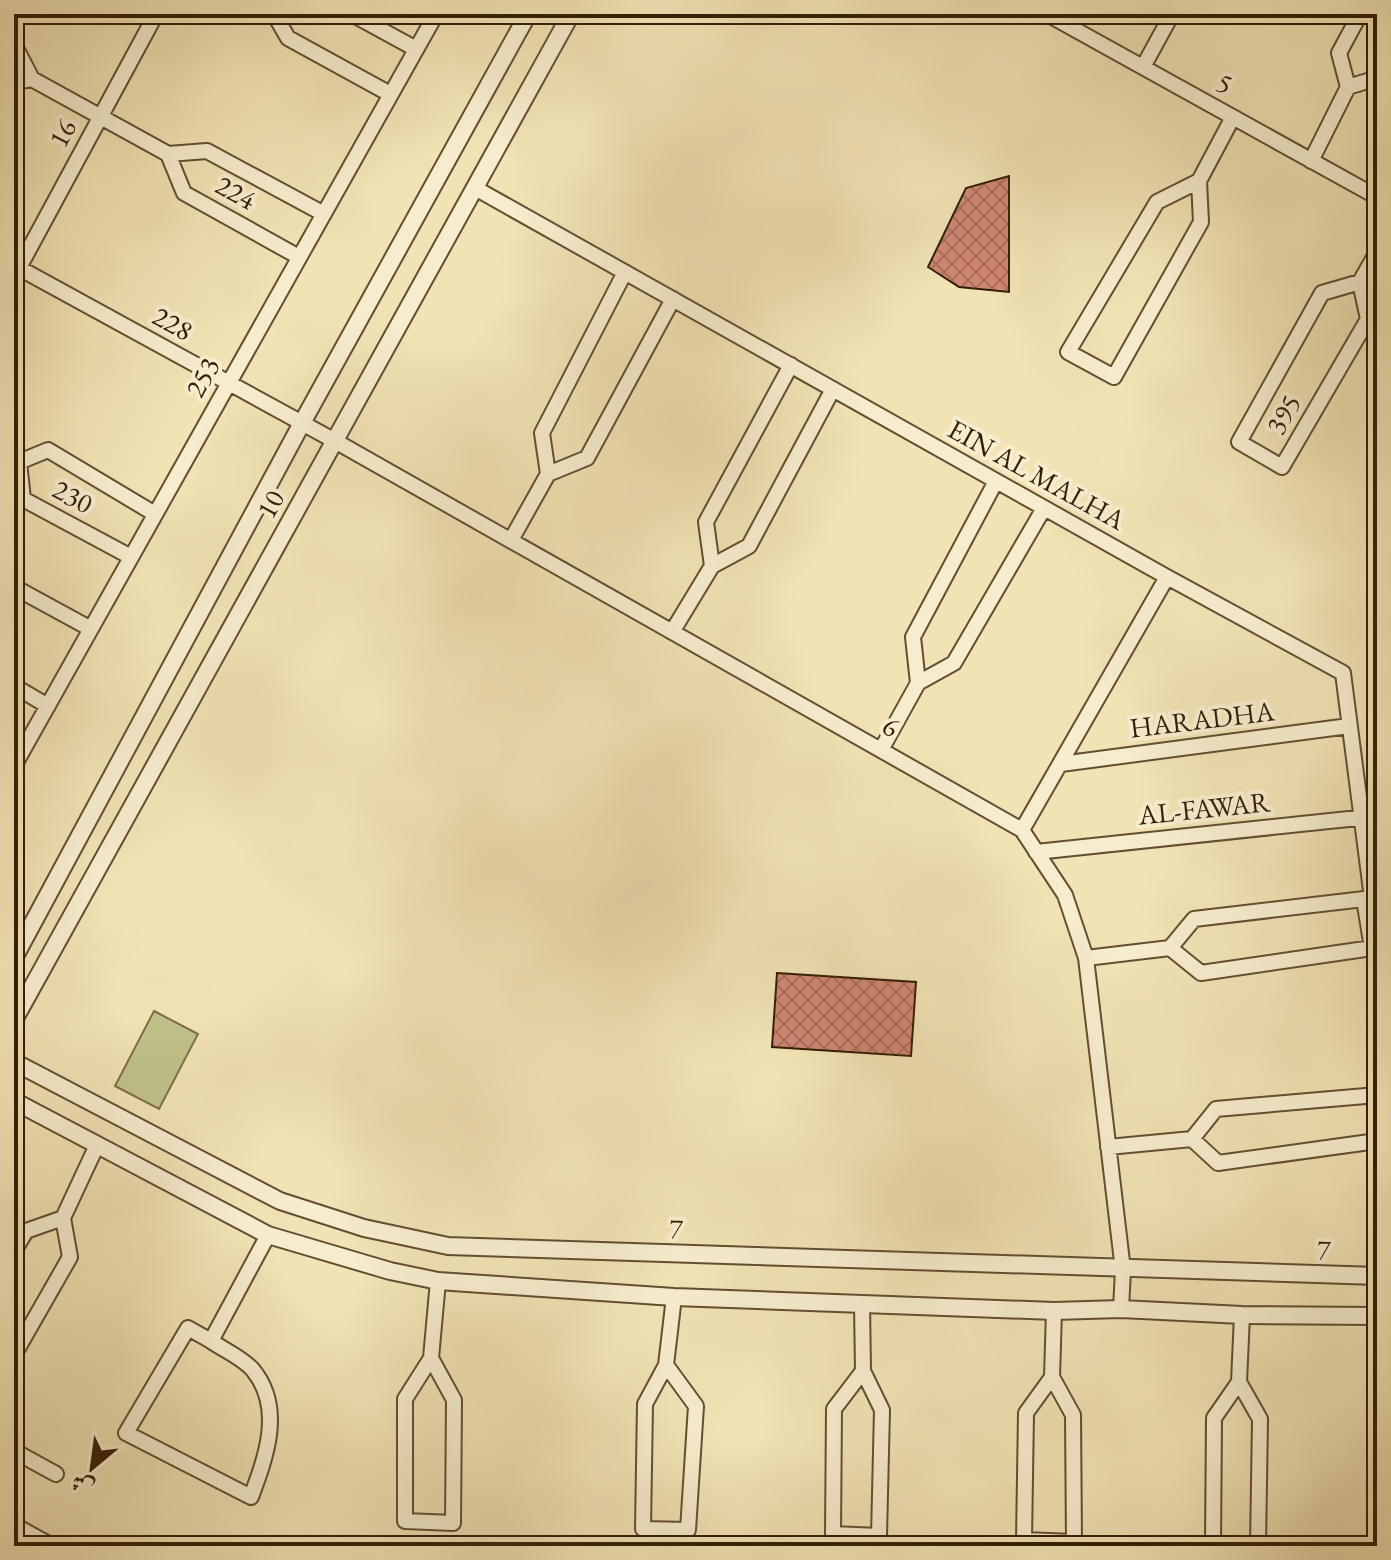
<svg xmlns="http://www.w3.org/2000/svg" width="1391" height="1560" font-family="'EB Garamond',Amiri,serif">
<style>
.green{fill:#c0c289;stroke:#7a7048;stroke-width:2}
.building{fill:url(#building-cross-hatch);stroke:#341d07;stroke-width:2}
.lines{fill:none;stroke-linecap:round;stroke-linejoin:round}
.minor-casing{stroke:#634e32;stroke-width:18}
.tertiary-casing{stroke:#634e32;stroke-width:20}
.minor{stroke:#f6edce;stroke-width:14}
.tertiary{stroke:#f6edce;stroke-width:16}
.labels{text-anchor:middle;stroke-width:8;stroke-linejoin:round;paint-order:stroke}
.street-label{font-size:28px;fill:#341d07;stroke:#f6edce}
</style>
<defs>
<pattern id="building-cross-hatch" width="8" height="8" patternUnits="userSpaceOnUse" patternTransform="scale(2)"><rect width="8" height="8" fill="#d08772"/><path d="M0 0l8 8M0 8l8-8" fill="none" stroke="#aa6e5c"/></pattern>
</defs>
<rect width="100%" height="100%" fill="#f1e3b4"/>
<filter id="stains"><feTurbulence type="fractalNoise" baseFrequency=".0025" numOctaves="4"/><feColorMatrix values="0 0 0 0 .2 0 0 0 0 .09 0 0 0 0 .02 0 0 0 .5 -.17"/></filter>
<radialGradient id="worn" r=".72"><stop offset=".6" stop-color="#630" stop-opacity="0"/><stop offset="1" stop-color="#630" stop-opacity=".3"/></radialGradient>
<!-- green -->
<path class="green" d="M154,1011L198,1034L159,1109L115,1086Z"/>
<!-- building -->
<path class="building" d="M1009,176V292L959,287L928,267L966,188Z
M777,973L916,982L911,1056L772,1047Z"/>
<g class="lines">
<!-- minor casing -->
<g class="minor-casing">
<path id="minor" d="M274,14L288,38L390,94
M352,14L416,49
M1047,14L1377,197
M14,44L32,79L168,154L184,193L299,257
M1143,67L1172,14
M14,82L32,79
M1348,87L1377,78
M168,154L207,151L324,214
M1311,161L1348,87L1339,53L1360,14
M1199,181L1201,222L1114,377L1068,352L1157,202L1199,181L1233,117
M475,188L1167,577L1343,673L1377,937
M19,268L335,441L1022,830L1065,895L1086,958L1123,1270L1121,1309
M625,272L542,433L548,474L587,458L673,299
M14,277L156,14
M1360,282L1322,293L1239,442L1282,467L1368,319L1360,282L1377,252
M791,365L706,522L712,566L749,546L833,389
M14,459L19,462L23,499L131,557
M19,462L48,450L155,514
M996,481L913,637L918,683L954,663L1044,508
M511,540L548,474
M14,587L91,629
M672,632L712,566
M14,686L48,706
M881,750L918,683
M1061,764L1349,726
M14,766L436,14
M1022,830L1167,577
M1036,852L1377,816
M1086,958L1170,948L1201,973L1372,948L1364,899L1194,919L1170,948
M1192,1139L1218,1163L1377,1141
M1108,1147L1192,1139L1216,1109L1377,1095
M14,1251L26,1231L63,1218
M862,1304L863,1371L834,1409L833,1534L879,1536L882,1410L863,1371
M211,1341C224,1350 243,1358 253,1370C284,1408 266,1457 251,1497L126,1433L188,1328L211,1341L268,1235
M14,1355L70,1257L63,1218L97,1145
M431,1358L454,1400L453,1523L405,1521V1399L431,1358L438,1281
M666,1365L696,1406L688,1530L643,1529L645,1404L666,1365L674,1297
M1052,1377L1073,1415L1074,1542L1024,1540L1026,1413L1052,1377L1054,1311
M1239,1382L1260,1419L1258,1546
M14,1451L56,1474
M14,1525L52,1546
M1223,1546H1213L1214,1418L1239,1382L1242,1315"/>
</g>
<!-- tertiary casing -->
<g class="tertiary-casing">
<path id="tertiary" d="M14,958L302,423L528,14
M14,1020L571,14
M14,1062L280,1201L364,1228L448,1246L1377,1276
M14,1101L268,1235L390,1271L438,1281L674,1297L1054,1311L1121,1309L1242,1315L1377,1316"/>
</g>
<!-- minor -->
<use href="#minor" class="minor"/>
<!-- tertiary -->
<use href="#tertiary" class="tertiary"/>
</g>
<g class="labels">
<!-- street labels -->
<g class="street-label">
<text transform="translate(1225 83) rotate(29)" y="10">5</text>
<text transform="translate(62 133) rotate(-62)" y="10">16</text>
<text transform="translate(236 192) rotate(29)" y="10">224</text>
<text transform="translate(173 323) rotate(29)" y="10">228</text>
<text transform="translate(202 377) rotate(-61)" y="10">253</text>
<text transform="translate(1283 414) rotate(-60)" y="10">395</text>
<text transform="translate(1037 474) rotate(29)" y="10">EIN AL MALHA</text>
<text transform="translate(73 496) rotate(28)" y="10">230</text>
<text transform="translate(270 504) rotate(-61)" y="10">10</text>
<text transform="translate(1202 719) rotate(-7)" y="10">HARADHA</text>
<text transform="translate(891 726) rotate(30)" y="10">6</text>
<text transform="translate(1204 808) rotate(-6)" y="10">AL-FAWAR</text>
<text transform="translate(676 1228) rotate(2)" y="10">7</text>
<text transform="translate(1324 1249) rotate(1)" y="10">7</text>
</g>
</g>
<!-- margin -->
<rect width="1391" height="1560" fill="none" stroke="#f1e3b4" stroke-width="48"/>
<rect x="16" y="16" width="1359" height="1528" fill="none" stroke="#341d07" stroke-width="4"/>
<rect x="24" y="24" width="1343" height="1512" fill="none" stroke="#341d07" stroke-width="2"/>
<!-- north arrow -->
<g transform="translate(92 1468) rotate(209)" stroke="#f6edce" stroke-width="6" paint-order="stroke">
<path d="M0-6L14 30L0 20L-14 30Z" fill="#341d07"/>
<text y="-12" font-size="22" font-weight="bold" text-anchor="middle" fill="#341d07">ش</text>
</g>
<rect width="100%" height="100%" filter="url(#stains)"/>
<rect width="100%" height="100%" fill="url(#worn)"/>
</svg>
